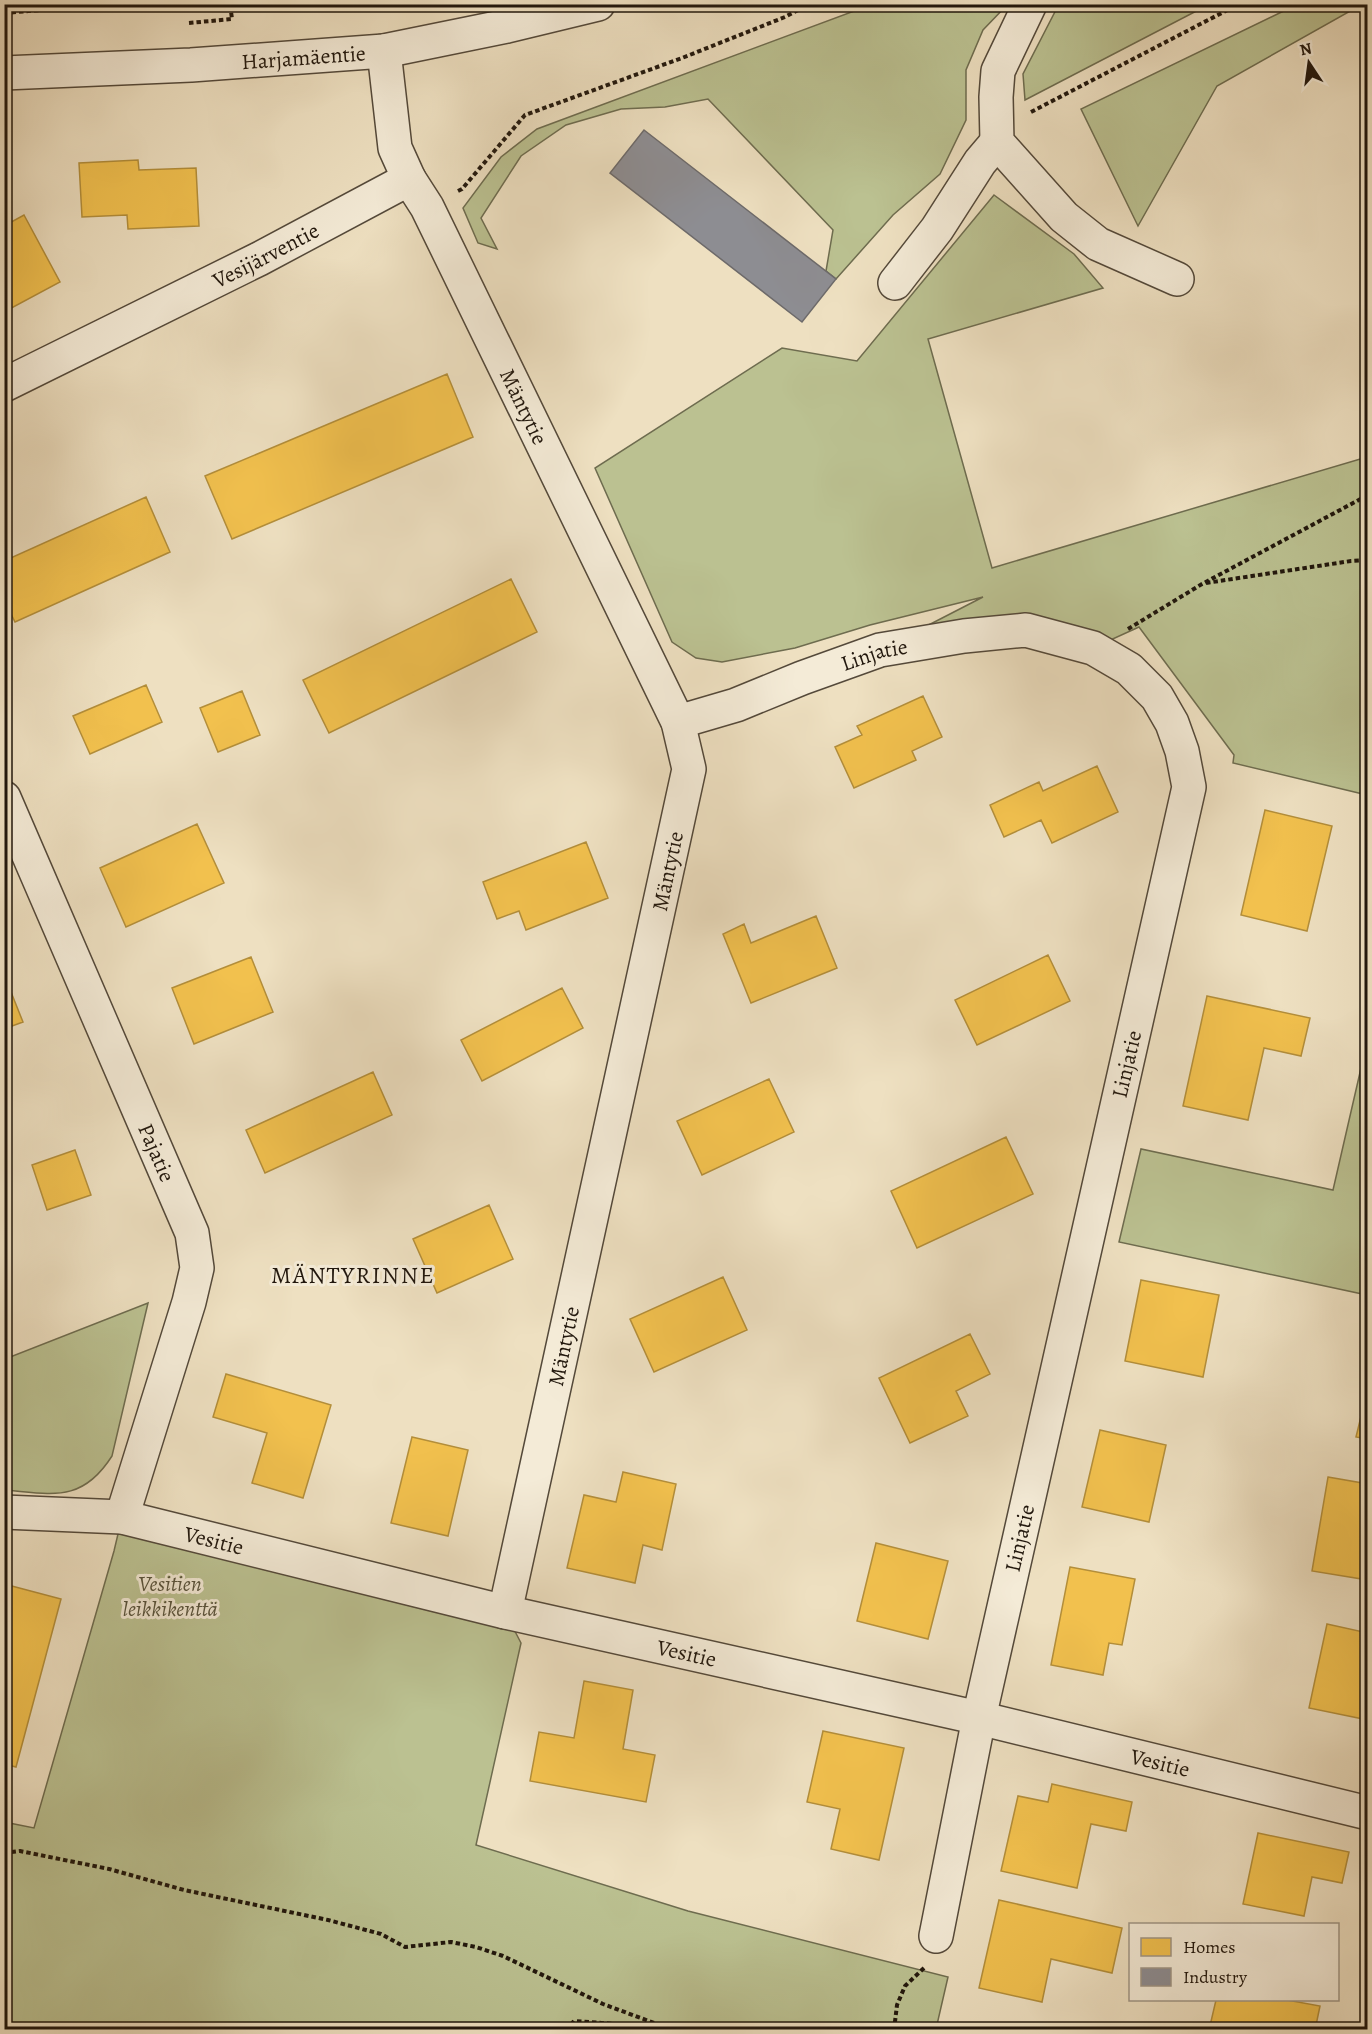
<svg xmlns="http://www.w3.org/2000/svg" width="1372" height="2034" font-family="Alegreya,serif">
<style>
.green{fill:#bbc191;stroke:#6e6c4f;stroke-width:1.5}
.homes{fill:#f2c14e;stroke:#b38e3a;stroke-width:1.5}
.industry{fill:#8d8d92;stroke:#6d6a6a;stroke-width:1.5}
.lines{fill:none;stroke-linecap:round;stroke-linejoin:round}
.minor-casing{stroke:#54493a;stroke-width:36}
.path{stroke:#21170d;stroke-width:4;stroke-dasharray:4.5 3;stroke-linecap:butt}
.minor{stroke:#f4ebd7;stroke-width:33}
.labels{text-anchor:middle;stroke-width:6;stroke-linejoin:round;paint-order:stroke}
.street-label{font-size:22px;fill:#21170d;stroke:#f4ebd7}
.park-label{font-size:22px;font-style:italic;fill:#57523b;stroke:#f4ebd7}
.neighbourhood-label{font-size:24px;letter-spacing:1.5px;fill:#21170d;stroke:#f4ebd7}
</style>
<rect width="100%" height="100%" fill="#eee0c1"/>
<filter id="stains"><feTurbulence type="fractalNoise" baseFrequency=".00333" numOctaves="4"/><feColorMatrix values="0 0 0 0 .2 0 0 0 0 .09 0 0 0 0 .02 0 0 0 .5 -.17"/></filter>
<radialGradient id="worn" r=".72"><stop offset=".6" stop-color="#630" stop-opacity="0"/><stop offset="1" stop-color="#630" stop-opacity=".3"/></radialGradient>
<!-- green -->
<path class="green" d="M873,4L1007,5L983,30L966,70V120L940,174L893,215L836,279L826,271L833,230L708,99L665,107L621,109L566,125L521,156L481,218L497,249L478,243L463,208L501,157L537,129Z
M1059,4H1208V5L1025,100L1023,74Z
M1296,5H1361L1217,86L1138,226L1081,109Z
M994,195L1074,254L1103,288L928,339L992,568L1367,457V795L1233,763L1234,755L1139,627L1093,648L1026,630L880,650L983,597L870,625L795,648L722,662L696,658L672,642L595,468L782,348L857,361Z
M1367,1042V1295L1119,1242L1141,1149L1333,1190Z
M148,1303L112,1456C82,1503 53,1494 5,1490V1359Z
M122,1517L505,1612L521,1643L476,1845L688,1911L948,1977L936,2029H5L4,1822L34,1828L114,1551Z"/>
<!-- homes -->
<path class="homes" d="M138,160L139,170L196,168L199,226L128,229L127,215L82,217L79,163Z
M24,215L60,282L4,312V226Z
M447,374L473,437L232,539L205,476Z
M146,497L170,552L15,622L4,600V561Z
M511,579L537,632L329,733L303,680Z
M146,685L162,722L90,754L73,716Z
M242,691L260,735L218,752L200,708Z
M923,696L942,737L912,751L916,760L854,788L835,747L862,735L857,726Z
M1097,766L1118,812L1052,843L1041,820L1004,837L990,805L1039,782L1043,791Z
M1265,810L1332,826L1307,931L1241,915Z
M197,824L224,883L126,927L100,868Z
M586,842L608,898L526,930L519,911L497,919L483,882Z
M816,916L837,968L751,1003L723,934L744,924L751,943Z
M1048,955L1070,1001L977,1045L955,1000Z
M251,957L273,1012L194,1044L172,988Z
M7,982L23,1022L4,1029V983Z
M562,988L583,1028L482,1081L461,1040Z
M1207,996L1310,1018L1301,1056L1264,1048L1248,1120L1183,1106Z
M373,1072L392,1115L265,1173L246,1130Z
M769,1079L794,1132L702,1175L677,1121Z
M1006,1137L1033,1194L917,1248L891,1191Z
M75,1150L91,1195L47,1210L32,1165Z
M489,1205L513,1259L437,1293L413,1239Z
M723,1277L747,1330L654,1372L630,1319Z
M1141,1280L1219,1295L1203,1377L1125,1361Z
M970,1334L990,1374L956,1391L968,1416L910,1443L879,1378Z
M226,1374L331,1405L303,1498L252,1483L267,1433L213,1417Z
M1368,1388V1439L1356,1437Z
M1100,1430L1166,1445L1149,1522L1082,1507Z
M412,1437L468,1450L448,1536L391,1523Z
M623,1472L676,1484L662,1550L643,1545L635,1583L567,1568L584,1495L616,1502Z
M1328,1477L1368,1484V1580L1312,1571Z
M876,1543L948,1561L928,1639L857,1621Z
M1070,1567L1135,1579L1122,1645L1109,1643L1103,1675L1051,1665Z
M8,1585L61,1599L16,1767L4,1764V1599Z
M1327,1624L1368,1633V1720L1309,1708Z
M584,1681L633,1690L623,1749L655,1755L646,1802L530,1781L539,1732L574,1738Z
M823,1731L904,1748L879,1860L831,1849L840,1809L807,1802Z
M1052,1784L1132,1802L1126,1831L1091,1824L1077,1888L1001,1871L1018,1796L1048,1802Z
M1258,1833L1349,1852L1342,1883L1312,1877L1304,1916L1243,1904Z
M999,1900L1122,1928L1112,1973L1051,1959L1042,2002L979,1988Z
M1216,2000H1287L1320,2006L1315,2030H1209Z"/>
<!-- industry -->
<path class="industry" d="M644,130L836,279L802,322L610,173Z"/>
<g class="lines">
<!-- minor casing -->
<g class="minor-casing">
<g id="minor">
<path d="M1030,4L998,71L996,97L997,142L1064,217L1098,244L1177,279"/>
<path id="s1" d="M4,73L191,65L384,51L507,26L598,4"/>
<path id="s2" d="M409,179L427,207L678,722L689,769L505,1612"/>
<path d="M895,283L937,229L980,162L997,142"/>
<path id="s3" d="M4,385L259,259L409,179L395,148L384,51"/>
<path id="s4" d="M678,722L736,705L802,678L880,650L964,636L1026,630L1093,648L1129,669L1157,697L1172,723L1182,751L1189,787L979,1718L936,1936"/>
<path id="s5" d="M4,798L192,1233L197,1268L189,1302L122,1517"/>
<path id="s6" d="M4,1512L122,1517L505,1612L979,1718L1368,1813"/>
</g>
</g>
<!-- path -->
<path class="path" d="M4,13L114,4
M189,23L232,19L230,4
M1031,112L1239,4
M458,191L462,189L525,115L682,58L785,17L809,4
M1206,583L1351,561L1368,560
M1128,629L1202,584L1368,495
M4,1853L20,1851L109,1869L184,1890L328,1920L381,1934L405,1947L451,1942L476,1947L503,1956L603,2004L673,2030
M566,2030L574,2021L658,2027
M894,2030L897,2005L905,1986L924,1968"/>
<!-- minor -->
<use href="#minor" class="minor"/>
</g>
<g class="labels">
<!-- street labels -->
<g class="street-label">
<text dy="8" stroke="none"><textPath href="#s1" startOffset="300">Harjamäentie</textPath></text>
<text dy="8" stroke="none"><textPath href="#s3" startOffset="292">Vesijärventie</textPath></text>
<text dy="8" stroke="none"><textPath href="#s2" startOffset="255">Mäntytie</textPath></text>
<text dy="8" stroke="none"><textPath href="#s4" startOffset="208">Linjatie</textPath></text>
<text transform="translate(667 871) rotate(-78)" y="8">Mäntytie</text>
<text transform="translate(1126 1064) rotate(-77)" y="8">Linjatie</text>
<text dy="8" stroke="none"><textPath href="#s5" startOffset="386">Pajatie</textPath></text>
<text transform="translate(563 1346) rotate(-78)" y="8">Mäntytie</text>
<text transform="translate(1019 1538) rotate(-77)" y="8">Linjatie</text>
<text dy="8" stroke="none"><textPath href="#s6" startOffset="213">Vesitie</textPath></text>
<text dy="8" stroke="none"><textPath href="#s6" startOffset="699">Vesitie</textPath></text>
<text dy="8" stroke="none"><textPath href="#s6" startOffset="1185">Vesitie</textPath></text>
</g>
<!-- park labels -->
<g class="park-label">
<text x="170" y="1591">Vesitien<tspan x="170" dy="25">leikkikenttä</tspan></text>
</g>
<!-- neighbourhood labels -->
<g class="neighbourhood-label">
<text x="353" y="1283">MÄNTYRINNE</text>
</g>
</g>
<!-- margin -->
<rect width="1372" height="2034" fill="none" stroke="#eee0c1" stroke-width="24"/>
<rect x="6" y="6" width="1360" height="2022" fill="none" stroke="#21170d" stroke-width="3"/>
<rect x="12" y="12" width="1348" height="2010" fill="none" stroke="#21170d" stroke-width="1.5"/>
<!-- legend -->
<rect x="1129" y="1923" width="210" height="78" fill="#f4ebd7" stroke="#a09686" stroke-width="1.5"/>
<rect x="1141" y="1938" width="30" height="18" fill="#f2c14e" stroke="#a09686" stroke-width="1.5"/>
<text x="1183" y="1953" font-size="18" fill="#21170d">Homes</text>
<rect x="1141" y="1968" width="30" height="18" fill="#8d8d92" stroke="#a09686" stroke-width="1.5"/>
<text x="1183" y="1983" font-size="18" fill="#21170d">Industry</text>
<!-- north arrow -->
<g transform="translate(1309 63) rotate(347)" stroke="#f4ebd7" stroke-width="4.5" paint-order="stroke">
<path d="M0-4.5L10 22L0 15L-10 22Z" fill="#21170d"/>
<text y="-9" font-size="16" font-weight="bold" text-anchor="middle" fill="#21170d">N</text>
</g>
<rect width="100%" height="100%" filter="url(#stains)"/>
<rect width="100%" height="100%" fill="url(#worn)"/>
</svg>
